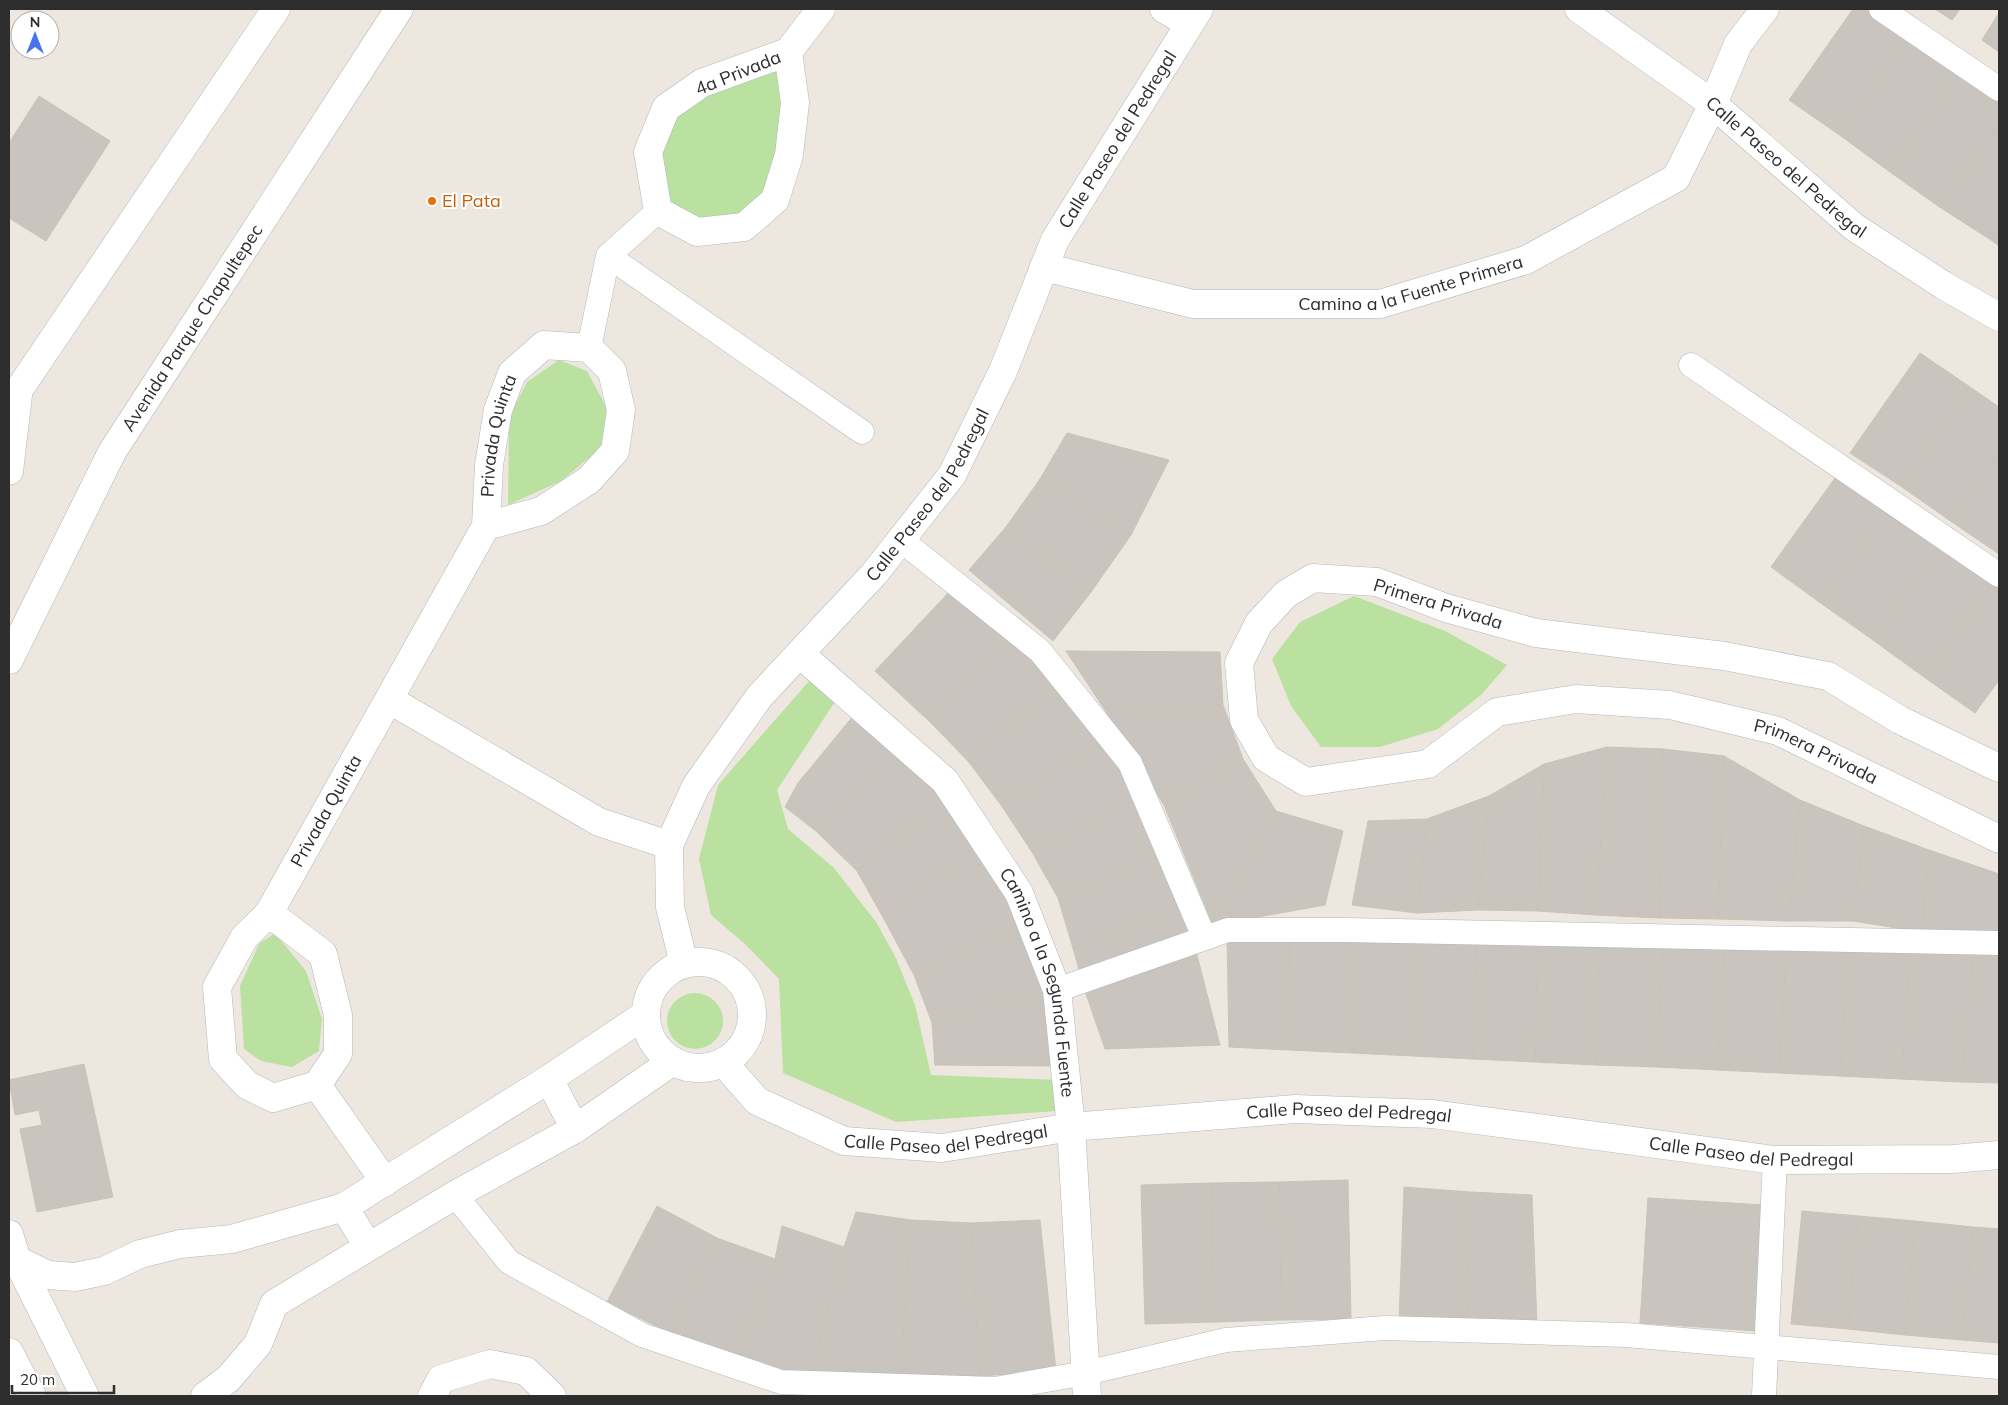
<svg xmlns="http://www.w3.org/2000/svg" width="2008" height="1405" font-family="Mulish,sans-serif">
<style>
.green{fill:#bae1a0}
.building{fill:#c9c5be;stroke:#c9c2b9}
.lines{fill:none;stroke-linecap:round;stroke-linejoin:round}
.pedestrian-casing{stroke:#b3b7bf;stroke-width:25}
.minor-casing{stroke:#b3b7bf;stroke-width:29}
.secondary-casing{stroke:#b3b7bf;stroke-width:29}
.pedestrian{stroke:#fff;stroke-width:24}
.minor{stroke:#fff;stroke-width:28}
.secondary{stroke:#fff;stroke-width:28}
.food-dot{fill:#e8710a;stroke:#fff;stroke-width:2}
.labels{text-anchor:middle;stroke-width:4;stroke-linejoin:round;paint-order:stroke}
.street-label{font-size:18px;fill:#2d2d2d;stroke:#fff}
.food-label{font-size:18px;fill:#c56008;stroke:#fff;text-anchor:start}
</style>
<rect width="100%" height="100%" fill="#ede7e0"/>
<!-- green -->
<path class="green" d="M785,59L790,102L772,197L739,222L696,223L664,203L652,159L667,116L699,92Z
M559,360L587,371L608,410L607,443L561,481L508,505L509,417L527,382Z
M1354,596L1445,631L1507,665L1481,695L1438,729L1380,747H1321L1291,706L1272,659L1300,622Z
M811,679L838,697L777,790L788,829L834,868L876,922L895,956L915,1005L931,1075L1058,1080V1111L896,1122L783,1073L779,979L745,944L711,915L699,859L718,785Z
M275,933L306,971L322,1019L319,1051L292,1067L261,1061L244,1049L240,986L259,944Z
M667 1021a28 28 0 1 1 56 0a28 28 0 1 1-56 0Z"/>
<!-- building -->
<path class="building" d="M1853,9H1880L1913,32L1841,136L1789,100Z
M1935,9H1960L1952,20Z
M1999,13V52L1982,40Z
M1913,32L1963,69L1890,172L1841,136Z
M1963,69L1999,94V125L1941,208L1890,172Z
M39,96L110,141L46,241L9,218V143Z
M1999,125V228L1991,240L1941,208Z
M1999,228V246L1991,240Z
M1920,353L1970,387L1902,487L1850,453Z
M1970,387L1999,407V453L1952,522L1902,487Z
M1067,433L1169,460L1131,535L1040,479Z
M1999,453V554L1952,522Z
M1840,471L1891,508L1822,604L1771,567Z
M1040,479L1131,535L1091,592L1006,527Z
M1891,508L1942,544L1873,640L1822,604Z
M1006,527L1091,592L1053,641L969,570Z
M1942,544L1994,581L1924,677L1873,640Z
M1994,581L1999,585V680L1975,713L1924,677Z
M952,589L1007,640L930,722L875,671Z
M1007,640L1060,685L968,761L930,722Z
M1066,651L1220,652L1223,705L1103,707Z
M1060,685L1105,739L1001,805L968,761Z
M1223,705L1243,759L1164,805L1103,707Z
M854,715L903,753L816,831L785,807L798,783Z
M1105,739L1140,796L1032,852L1001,805Z
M1607,747L1663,749L1660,918L1596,915Z
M1607,747L1596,915L1538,911L1544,764Z
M1663,749L1724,756L1718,919L1660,918Z
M903,753L947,797L857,871L816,831Z
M1724,756L1800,800L1789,921L1718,919Z
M1243,759L1276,811L1213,925L1164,805Z
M1544,764L1538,911L1478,910L1489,796Z
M1140,796L1161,854L1058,898L1032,852Z
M1489,796L1478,910L1417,913L1427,819Z
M947,797L979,844L884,919L857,871Z
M1800,800L1864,826L1853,921H1789Z
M1276,811L1343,831L1325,905L1213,925Z
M1427,819L1417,913L1352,905L1368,821Z
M1864,826L1929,850L1922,932L1853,921Z
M979,844L1023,920L914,975L884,919Z
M1929,850L1999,874V935L1922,932Z
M1161,854L1184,909L1073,948L1058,898Z
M1184,909L1198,959L1084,988L1073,948Z
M1023,920L1044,988L932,1023L914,975Z
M1227,937L1289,938L1290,1050L1229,1047Z
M1289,938L1352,939V1053L1290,1050Z
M1352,939L1414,940L1413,1056L1352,1053Z
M1414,940L1476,941L1473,1059L1413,1056Z
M1476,941L1538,942L1535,1062L1473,1059Z
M1538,942L1600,943L1596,1065L1535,1062Z
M1600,943L1663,944L1657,1067L1596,1065Z
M1663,944L1725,945L1717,1070L1657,1067Z
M1725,945L1787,946L1779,1073L1717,1070Z
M1787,946L1849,947L1840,1076L1779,1073Z
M1849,947L1911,948L1901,1079L1840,1076Z
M1911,948L1973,949L1962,1082L1901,1079Z
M1973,949H1999V1083L1962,1082Z
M1198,959L1220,1045L1105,1049L1084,988Z
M1044,988L1053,1066L935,1065L932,1023Z
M84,1064L113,1197L37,1212L20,1129L42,1125L39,1110L15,1115L9,1080Z
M1348,1180L1351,1319L1282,1320L1279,1182Z
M1279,1182L1282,1320L1214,1322L1211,1183Z
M1211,1183L1214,1322L1145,1324L1141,1185Z
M1404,1187L1470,1192L1468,1327L1399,1322Z
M1470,1192L1532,1195L1537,1325L1468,1327Z
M1648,1198L1764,1205L1757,1331L1640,1323Z
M657,1206L717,1238L672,1334L607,1302Z
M1802,1211L1858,1216L1848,1329L1791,1324Z
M856,1212L911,1220L900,1378L811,1376L844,1247Z
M1858,1216L1915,1221L1905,1335L1848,1329Z
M911,1220L971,1223L980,1376L900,1378Z
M1040,1220L1056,1371L980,1376L971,1223Z
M1915,1221L1973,1227L1962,1340L1905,1335Z
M782,1226L844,1247L811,1376L738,1360L775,1259Z
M1973,1227L1999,1229V1343L1962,1340Z
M717,1238L775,1259L738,1360L672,1334Z"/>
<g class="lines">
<!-- pedestrian casing -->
<g class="pedestrian-casing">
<path id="pedestrian" d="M1881,9L1999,89
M608,256L862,432
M589,348L608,256L658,211
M1691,365L1999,575
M901,540L1040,651L1130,763L1204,937
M1057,990L1228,930H1346L1999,943
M455,1195L509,1262L642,1335L781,1382L995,1389L1086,1373L1226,1340L1385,1328L1626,1335L1999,1367
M1764,1396L1775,1160"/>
</g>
<!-- minor casing -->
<g class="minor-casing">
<g id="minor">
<path d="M1164,9L1188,23"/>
<path id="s1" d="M1579,9L1713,104L1854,227L1943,285L1999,317"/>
<path d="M788,52L795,103L789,155L775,200L744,227L697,232L658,211L648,152L666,108L702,83Z"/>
<path d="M788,52L821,9"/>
<path id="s2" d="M1044,267L1193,304H1380L1526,260L1676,178L1713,104L1738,44L1765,9"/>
<path id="s3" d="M800,654L945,781L1019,893L1057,990L1071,1127L1087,1396"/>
<path d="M390,700L599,822L669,845"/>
<path id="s4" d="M1999,768L1900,720L1828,676L1724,656L1536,633L1446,608L1377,582L1313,578L1286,594L1259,623L1239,663L1244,720L1266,758L1306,782L1428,764L1497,712L1576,699L1670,705L1778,731L1999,839"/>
<path id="s5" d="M269,913L323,954L338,1015V1054L317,1085L273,1098L247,1085L223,1059L217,987L244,938L269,913L486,526L489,465L498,410L512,373L544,345L589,348L612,371L621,410L615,451L589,480L541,511L486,526"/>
<circle cx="699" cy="1015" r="53"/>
<path id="s6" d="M684,964L670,907L669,845L696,786L759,697L874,574L952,475L1003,371L1055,240L1199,9"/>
<path id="s7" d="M723,1062L757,1101L844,1141L942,1148L1071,1127L1295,1109L1433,1114L1775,1160L1953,1159L1999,1155"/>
<path d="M549,1079L575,1129"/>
<path d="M317,1085L385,1182"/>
<path d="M344,1207L368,1246"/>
<path d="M9,1234L17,1260L85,1396"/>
<path d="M17,1260L48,1275L75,1277L104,1271L140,1254L180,1244L232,1239L344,1207L549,1079L646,1014"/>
<path d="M205,1396L228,1379L258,1344L274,1304L455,1195L575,1129L673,1061"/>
<path d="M432,1396L441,1379L490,1364L526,1371L552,1396"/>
</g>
</g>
<!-- secondary casing -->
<g class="secondary-casing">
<g id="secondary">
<path d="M9,413L18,391L276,9"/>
<path d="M9,471L18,395"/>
<path id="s8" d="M9,660L112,452L399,9"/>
<path d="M9,1352L32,1396"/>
</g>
</g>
<!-- pedestrian -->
<use href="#pedestrian" class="pedestrian"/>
<!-- minor -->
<use href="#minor" class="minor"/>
<!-- secondary -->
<use href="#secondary" class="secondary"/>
</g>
<!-- markers -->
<circle class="food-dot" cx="432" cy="201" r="5"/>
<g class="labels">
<!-- street labels -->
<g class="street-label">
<text transform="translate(738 73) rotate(-22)" y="6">4a Privada</text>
<text dy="6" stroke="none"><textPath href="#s6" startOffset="964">Calle Paseo del Pedregal</textPath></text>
<text dy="6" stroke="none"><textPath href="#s1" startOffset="261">Calle Paseo del Pedregal</textPath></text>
<text dy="6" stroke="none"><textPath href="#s2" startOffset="374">Camino a la Fuente Primera</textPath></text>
<text dy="6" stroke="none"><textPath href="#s8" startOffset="380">Avenida Parque Chapultepec</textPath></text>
<text dy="6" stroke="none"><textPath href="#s5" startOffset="1016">Privada Quinta</textPath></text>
<text dy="6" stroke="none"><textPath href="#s6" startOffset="559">Calle Paseo del Pedregal</textPath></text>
<text transform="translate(1438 604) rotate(17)" y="6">Primera Privada</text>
<text dy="6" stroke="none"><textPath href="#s4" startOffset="1522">Primera Privada</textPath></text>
<text dy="6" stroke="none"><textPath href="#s5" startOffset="598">Privada Quinta</textPath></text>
<text dy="6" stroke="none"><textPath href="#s3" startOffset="419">Camino a la Segunda Fuente</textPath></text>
<text dy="6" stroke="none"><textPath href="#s7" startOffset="655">Calle Paseo del Pedregal</textPath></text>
<text dy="6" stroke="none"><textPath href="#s7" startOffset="250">Calle Paseo del Pedregal</textPath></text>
<text dy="6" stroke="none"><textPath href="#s7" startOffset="1060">Calle Paseo del Pedregal</textPath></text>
</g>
<!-- food labels -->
<g class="food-label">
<text x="442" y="207">El Pata</text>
</g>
</g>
<!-- border -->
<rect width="2008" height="1405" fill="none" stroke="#2d2d2d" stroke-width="20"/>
<!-- north arrow -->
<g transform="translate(35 35)"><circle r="24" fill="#ffffff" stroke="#ababab"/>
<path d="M0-4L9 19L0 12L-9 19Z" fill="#4973f1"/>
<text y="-8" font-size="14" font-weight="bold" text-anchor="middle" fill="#2d2d2d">N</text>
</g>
<!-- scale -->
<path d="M12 1385v8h102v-8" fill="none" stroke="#2d2d2d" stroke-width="2.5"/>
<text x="20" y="1385" font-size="15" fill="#2d2d2d" stroke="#ffffff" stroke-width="4" paint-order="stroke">20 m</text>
</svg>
